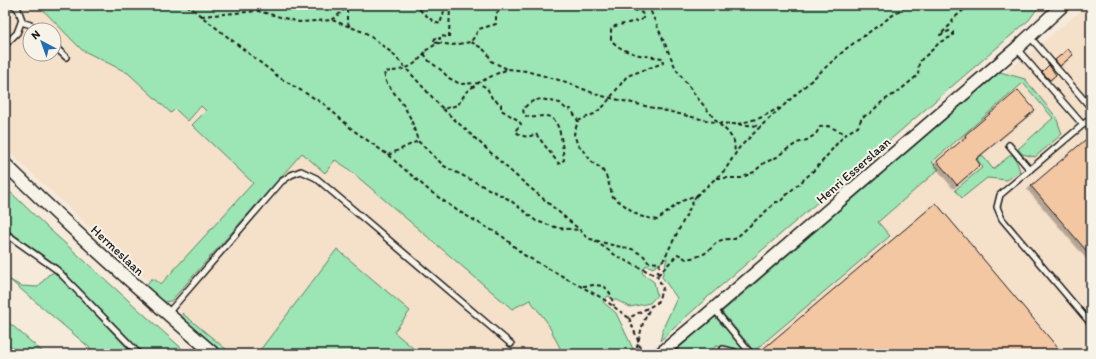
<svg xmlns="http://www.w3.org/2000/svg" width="1096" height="359" font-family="Itim,sans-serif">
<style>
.built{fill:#f5e0ca;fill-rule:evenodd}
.green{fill:#9ce5b4;stroke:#5c8068}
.building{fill:#f4c7a3;stroke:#1c1c1c;filter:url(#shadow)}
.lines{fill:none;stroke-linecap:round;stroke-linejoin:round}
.service-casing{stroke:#1c1c1c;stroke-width:8}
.tertiary-casing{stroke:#1c1c1c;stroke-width:15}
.path{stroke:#1c1c1c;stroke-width:2;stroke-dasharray:4 3;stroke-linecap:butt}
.service{stroke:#f7f3e8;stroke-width:5}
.tertiary{stroke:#f7f3e8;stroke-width:12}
.labels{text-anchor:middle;stroke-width:4;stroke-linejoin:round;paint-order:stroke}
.street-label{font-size:13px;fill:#1c1c1c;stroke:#f7f3e8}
</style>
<defs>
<filter id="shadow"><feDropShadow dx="-3.5" dy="3.5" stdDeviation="0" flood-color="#0004"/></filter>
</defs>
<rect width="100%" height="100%" fill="#f6eada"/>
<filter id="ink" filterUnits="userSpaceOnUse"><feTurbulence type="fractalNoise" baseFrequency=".025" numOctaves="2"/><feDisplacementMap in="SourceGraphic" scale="8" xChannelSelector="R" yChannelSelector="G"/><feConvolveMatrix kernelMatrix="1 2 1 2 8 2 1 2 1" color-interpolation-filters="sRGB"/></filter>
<g filter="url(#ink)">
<!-- built -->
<path class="built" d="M5,5H39L313,145L346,167L530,300L547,322L563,354H232L169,301L5,148ZM30,30H54V54H30Z
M1088,5H1091V354H681L718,325L726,313L997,80Z"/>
<!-- green -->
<path class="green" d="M38,5H1040L1029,20L709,296L660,341L664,326L677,298L662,277L667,258L653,268L646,265L642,273L654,282L657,295L650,303L630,307L608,296L603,302L616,313L634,351V354H563L547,322L530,300L512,309L346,167L335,160L325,173L302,153L171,301L162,302L147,288V284L151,279H154L161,284L253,183L192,125L206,111L201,106L188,121L175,109L171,113L128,73L82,50Z
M1000,72L1025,79L1056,117L1062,134L1035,157L1022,154L1018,149L1053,118L1023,83L932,162L939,169L878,222L890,236L754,351L722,312Z
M1012,154L1016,160L1020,171L1007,180L987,178L962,198L955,190L983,167L977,159L982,155L993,169Z
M5,187L48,228L188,354H144L58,266L5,228Z
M337,249L410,311L394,332L420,354H257Z
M55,272L133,354H97L10,280L21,286L38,287L48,275Z
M182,313L232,354H223L184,321Z
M715,317L749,354H741L737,350L716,346L706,354H672Z
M5,319L45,354H20L5,342Z"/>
<!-- building -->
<path class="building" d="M1068,49L1073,55L1060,66L1055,60Z
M1049,65L1056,75L1050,80L1042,72Z
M1018,90L1035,110L976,159L980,165L957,185L937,161L966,137L965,135Z
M1091,135V256L1031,186Z
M936,203L1063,354H757Z"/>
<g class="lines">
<!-- service casing -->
<g class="service-casing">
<path id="service" d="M21,22L31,25L36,30
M1030,37L1091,108
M5,45L17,33L22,20L18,9L13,5
M54,46L66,57
M1017,49L1083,125
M1091,118L1000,195L997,207L1002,219L1091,324
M1009,145L1030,170
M5,233L57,270L139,354
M714,309L751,354
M168,313L281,182L291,175L301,171L316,178L511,344
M723,349L735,352L736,354"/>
</g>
<!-- tertiary casing -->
<g class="tertiary-casing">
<path id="tertiary" d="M5,164C72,230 143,293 214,354
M660,354L702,319L1017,48L1063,5"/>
</g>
<!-- path -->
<path class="path" d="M187,5L280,78L324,104L353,130L388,155L431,192L458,211L502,236L524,255L602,298L629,318
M252,5L258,11
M414,5L434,22L440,24L446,5
M450,5L449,37L440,36V39L436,37L433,42L438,43L425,51V55L429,61L441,70L449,78L460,84L478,83L487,88L492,98L501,104V110L518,120L521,124L515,131C522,137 527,138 536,134L559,164L564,160C562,148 562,117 546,116C538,115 533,120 524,115L523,109L528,104L533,101L541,99L560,103L567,110L571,109L578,121L574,134L577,143L593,163L602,169L607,178L613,197L639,216L657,220C670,211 680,199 696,196L664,259L660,263L657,276
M648,5L676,69L696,96L718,123L728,132L734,141L735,153
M347,9V21L350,27
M201,16L258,11L299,22L332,20L366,33L392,53L443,109L458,105L466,92L478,83L496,74L508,69L526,71L566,82L598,95L718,123L761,126
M332,20L350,5
M471,42L482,48L488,54L491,61L507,69
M438,43L452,45L471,42L479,29L496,24V14L500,10L508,9V5
M425,52C414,69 402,70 384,72L386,82L404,106L411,119L418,141L444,166L510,200L536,221L558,228L580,230
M443,109L514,174L580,230L587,238L612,245L632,249L644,256L648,262L660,263
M578,121L594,114L604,106L627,76L663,63V58C645,56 624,55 611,40V30L615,26L641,20L644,17L642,13L635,10L631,5
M738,124L760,118L779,108
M388,155L418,141
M717,178H741L754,172L764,163L777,157L783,152L797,143L807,140L816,134L820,127L828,126L846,134
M696,196L725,170L739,148L761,126L847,48L907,5
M595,241L618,257L657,276L663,288L657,303L629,318L639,343L641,354
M658,275L678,254L686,259C691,258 697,257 702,255C718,246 712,238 735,239L776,202H780C791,189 805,180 816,168C831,154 839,135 858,127L862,117L869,114L883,101L899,91L918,75L919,62L923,58L929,53L940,42L953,36V32L949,31L940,35L950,25L953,19L962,11L974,5
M583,286L595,285L604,286L610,293L614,306
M635,354L643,323L650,308"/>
<!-- service -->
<use href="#service" class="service"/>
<!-- tertiary -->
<use href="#tertiary" class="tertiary"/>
</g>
</g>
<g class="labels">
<!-- street labels -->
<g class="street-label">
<text transform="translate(853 170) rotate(-41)" y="5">Henri Esserslaan</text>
<text transform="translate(118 250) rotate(43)" y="5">Hermeslaan</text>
</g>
</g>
<!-- margin -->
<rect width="1096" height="359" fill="none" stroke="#f7f3e8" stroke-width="20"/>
<rect x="10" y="10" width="1076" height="339" fill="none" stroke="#1c1c1c" stroke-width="1.5" filter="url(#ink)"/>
<!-- north arrow -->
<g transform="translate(42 42) rotate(319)"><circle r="19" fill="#f7f3e8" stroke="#9f9d96"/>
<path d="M0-3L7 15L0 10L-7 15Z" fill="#1f6fb2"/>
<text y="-6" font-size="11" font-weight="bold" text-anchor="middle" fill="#1c1c1c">N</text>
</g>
</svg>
